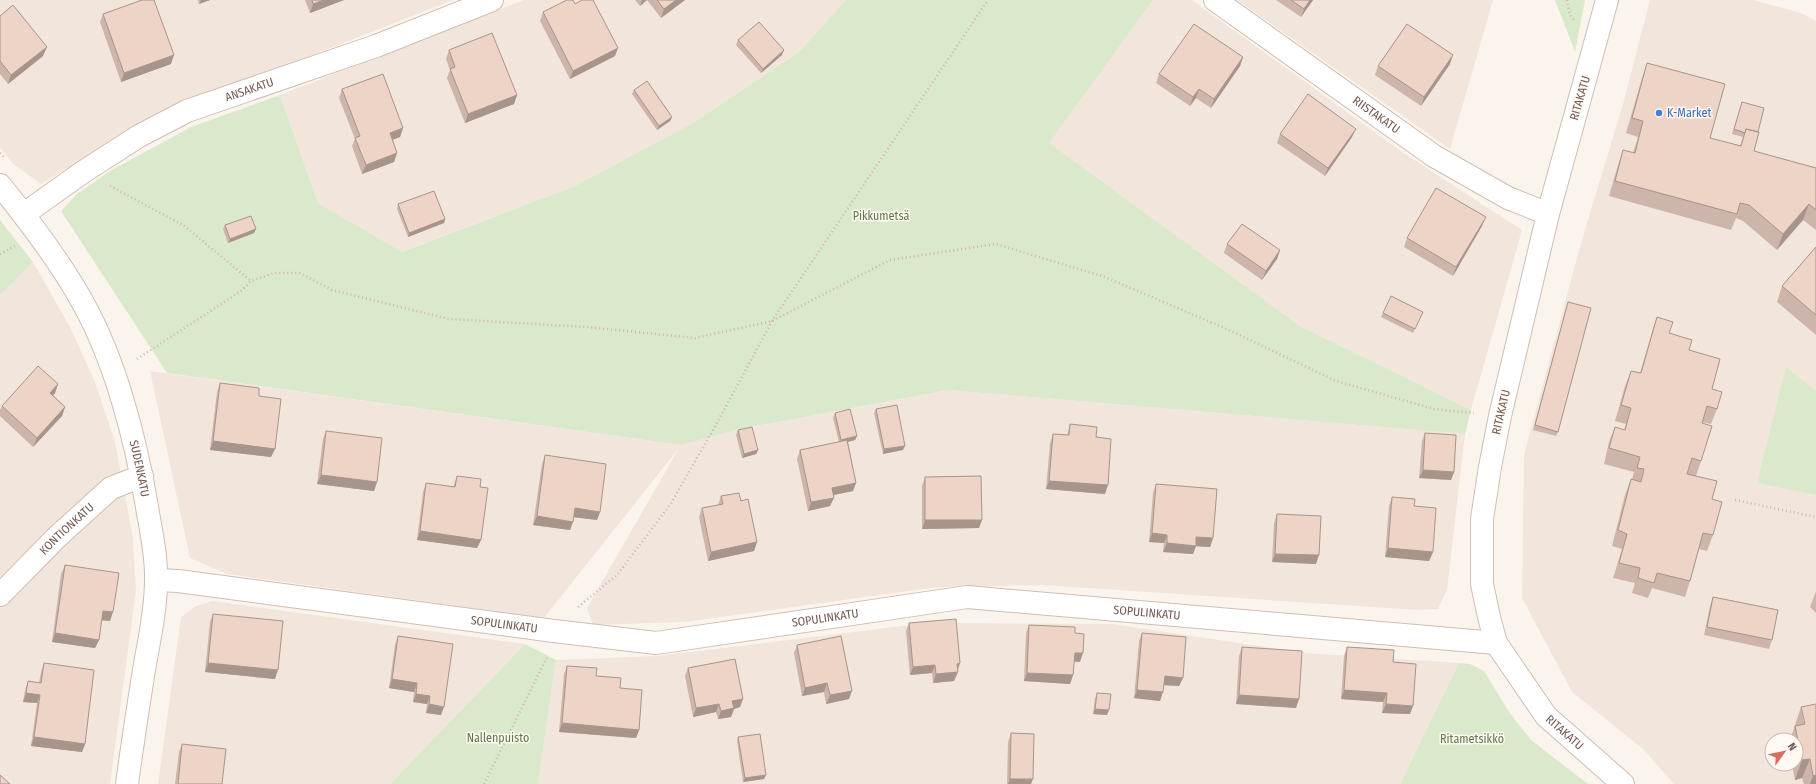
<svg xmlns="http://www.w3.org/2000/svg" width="1816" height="784" font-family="'Fira Sans Condensed',sans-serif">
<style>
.residential{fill:#f2e6dc;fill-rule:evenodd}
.green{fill:#dae9cc}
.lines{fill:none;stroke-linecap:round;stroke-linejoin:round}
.street-casing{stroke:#cfbeb5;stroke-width:24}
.path{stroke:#d4b6a9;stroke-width:2.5;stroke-dasharray:1 3;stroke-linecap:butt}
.street{stroke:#fff;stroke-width:22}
.wall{fill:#cdb5ab}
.shaded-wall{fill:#a7948b}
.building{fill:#eed3c7;stroke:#a7948b}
.shop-dot{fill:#3f7fe0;stroke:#fef9f3;stroke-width:1.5}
.labels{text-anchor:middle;stroke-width:3;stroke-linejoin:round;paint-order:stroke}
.street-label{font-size:12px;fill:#755a51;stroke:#fef9f3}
.shop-label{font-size:12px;fill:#366cbe;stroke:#fef9f3;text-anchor:start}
.park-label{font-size:12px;fill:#5d794a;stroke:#fef9f3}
</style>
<rect width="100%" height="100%" fill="#fbf4ed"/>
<!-- residential -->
<path class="residential" d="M0,0H454L297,61L236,83L125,133L41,184L13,164L0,147Z
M524,0H846L799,52L693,123L575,186L401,252L318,203L280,95Z
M1153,0H1192L1402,152L1522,230L1471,410L1300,326L1048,143Z
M1237,0H1493L1450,149Z
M1650,0H1753L1801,13L1816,21V784H1674L1643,749L1572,692L1522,598L1524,455L1581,243L1623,104ZM1772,740H1796V764H1772Z
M33,262L70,327L95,382L115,442L133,538L136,591L110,784H0V296Z
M150,371L681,445L740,429L948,390L1465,434L1447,590L1438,609L1418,610L1043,585L938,587L685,622L593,625L587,608L679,448L544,618L227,574L190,558Z
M213,601L525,644L390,784H158L181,617L196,606Z
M927,623L1112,624L1305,653L1459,663L1400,784H538L556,660L657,656Z"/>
<!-- green -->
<path class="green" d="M846,0H1153L1049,143L1300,326L1471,410L1465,434L948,390L740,429L681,445L167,373L61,211L77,194L110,171L191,127L280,95L318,203L402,252L575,186L693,123L799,52Z
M1555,0H1585L1575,52Z
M0,220L33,262L0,296Z
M1786,367L1816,391V495L1757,483Z
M525,644L556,660L538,784H390Z
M1459,663L1470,664L1484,671L1509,712L1531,740L1588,784H1400Z"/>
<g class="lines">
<!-- street casing -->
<g class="street-casing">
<g id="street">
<path id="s1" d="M1215,0L1434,156L1508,198L1548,214"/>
<path id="s2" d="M1607,0L1548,214L1500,416L1490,467L1482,519V584L1489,617L1496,643L1546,716L1623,784"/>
<path id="s3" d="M0,185C30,222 60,261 83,303C115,360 135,437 146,501C150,527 157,554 156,581C156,611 149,640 144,670C138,708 132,746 127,784"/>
<path id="s4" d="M24,214L83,172L139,136L187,111L376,46L492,0"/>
<path id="s5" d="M156,580L178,581L554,631L656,643L967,597L1496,643"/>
<path id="s6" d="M0,595L57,537L111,488L142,476"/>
</g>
</g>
<!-- path -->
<path class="path" d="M1567,0L1570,15L1574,20
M0,153L5,158
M110,186L183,225L251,281
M0,254L15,246
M137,359L241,291L251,281L274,273H300L332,290L449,319L587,327L695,338L772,321L890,260L996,244L1105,277L1229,330L1336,381L1434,409L1474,413
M1735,500L1816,517
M578,607L617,575L670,505L718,421L772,321L988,0
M484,784L547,657"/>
<!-- street -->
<use href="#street" class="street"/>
</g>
<!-- wall -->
<path class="wall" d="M198,0H210L199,4Z
M305,0H344L310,13Z
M635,0H685L661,18L647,0L640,6Z
M1276,0H1313L1301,17Z
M575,4L615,56L570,79L540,21L543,12Z
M103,14L171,64L121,82L100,22Z
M0,16L43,56L8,84L0,74Z
M738,40L782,55L761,73L736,45Z
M449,50L517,95L514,104L465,123L447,78L450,70L446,59Z
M1243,57L1240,66L1211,108L1196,98L1190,106L1156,83L1159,74Z
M1647,63L1710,138L1740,146L1743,137L1732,134L1742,102L1758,132L1754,151L1816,168V230L1803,220L1777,250L1743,221L1736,218L1731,230L1609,196L1618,165L1623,150L1633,153L1638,137L1626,133L1642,78Z
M1450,64L1421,106L1375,75L1378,66Z
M342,89L403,128L400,137L392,140L397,153L394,162L362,174L352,146L355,139L339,98Z
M634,90L672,117L670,121L657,130L632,94Z
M1280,134L1352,137L1325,176L1277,143Z
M398,204L445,219L444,223L408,237L397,209Z
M225,225L254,233L228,243L223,229Z
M1482,226L1453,276L1404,247L1407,238Z
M1227,244L1280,250L1277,259L1262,280L1224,253Z
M1816,247V335L1777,302L1782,286Z
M1568,302L1558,432L1556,436L1533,430Z
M1423,312L1413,333L1381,317L1383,313Z
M1657,317L1669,333L1689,350L1712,389L1717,409L1711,424L1702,422L1701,461L1696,476L1712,499L1713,535L1707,551L1699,549L1690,581L1685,597L1652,588L1648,598L1632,593L1635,583L1613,578L1622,549L1612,546L1625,495L1631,479L1632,480L1634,472L1604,464L1609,442L1615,427L1624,430L1626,424L1615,421L1625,386L1631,371L1640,373L1652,332Z
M220,383L259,396L275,449L271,457L210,450L217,392Z
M58,384L55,393L53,395L65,407L62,416L33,447L0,416V410L2,406Z
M876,409L903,450L883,454L874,413Z
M835,413L857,436L855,440L848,442L856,483L853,491L833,495L830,506L808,511L797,459L800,450L839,442L833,418Z
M1070,424L1096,437L1105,494L1046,489L1050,443L1053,434L1067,435Z
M738,430L758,450L756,454L742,458L736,435Z
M326,431L377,482L374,491L317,484L323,439Z
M1425,433L1454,472L1451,480L1419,478L1422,441Z
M545,455L600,512L597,520L574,517L570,530L533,525L542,464Z
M457,476L481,540L477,548L417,540L423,492L426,483L453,487Z
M925,477L979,528L922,529V486Z
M1156,484L1213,538L1210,547L1196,546L1193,554L1163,552L1164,543L1149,542L1153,493Z
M721,496L741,501L757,542L754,551L708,561L699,517L702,508L718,505Z
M1392,497L1433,552L1429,561L1385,557L1389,506Z
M1277,514L1316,564L1272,562L1274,523Z
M65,565L110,621L101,620L99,640L95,648L52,642L61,574Z
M1816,591V613L1810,607Z
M1713,597L1772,640L1769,649L1704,635L1710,606Z
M213,614L275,679L205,672L210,622Z
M909,623L960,663L954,681L933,683L932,673L910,675L906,631Z
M1029,625L1075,633L1080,662L1074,661L1073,675L1070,684L1024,681L1026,633Z
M1142,633L1183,678L1179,686L1164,685L1160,701L1134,698L1139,641Z
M398,636L441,715L426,713L427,704L413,702L414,692L389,688L395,645Z
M797,645L849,699L826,704L824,692L802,696L794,653Z
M1242,647L1296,708L1236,704L1239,656Z
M1347,647L1393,662L1410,714L1382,713L1383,702L1341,699L1344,656Z
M44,663L85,744L82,752L31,746L37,703L23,702L25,690L28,681L39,683L41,672Z
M567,666L596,676L620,688L639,730L636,738L559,732L564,674Z
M688,668L740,707L734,709L731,717L718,719L716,712L693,717L685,676Z
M1097,693L1107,715L1093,714L1095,698Z
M1801,707L1816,784H1804L1802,778L1795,780L1792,764H1796V740H1790Z
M1011,733L1031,784H1007L1008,742Z
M738,737L766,775L764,779L743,782L737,741Z
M182,744L222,784H175L179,752Z"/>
<!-- shaded-wall -->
<path class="shaded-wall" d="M201,0H210L199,4Z
M324,0H344L310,13L313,4Z
M642,0H647L640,6Z
M676,0H685L661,18L664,9Z
M1310,0H1313L1301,17L1304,9Z
M47,47L43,56L8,84L11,75Z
M618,48L615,56L570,79L573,71Z
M784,50L782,55L761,73L763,69Z
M174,55L171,64L121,82L124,73Z
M1453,55L1450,64L1421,106L1424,97Z
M1243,57L1240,66L1211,108L1214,99Z
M1199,89L1196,98L1190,106L1193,97Z
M517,95L514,104L465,123L468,114Z
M672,117L670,121L657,130L659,126Z
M403,128L400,137L387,142L390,133Z
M1356,129L1352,137L1325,176L1328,168Z
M397,153L394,162L362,174L366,165Z
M1809,204L1803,220L1777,250L1783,234Z
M1486,217L1482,226L1453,276L1456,267Z
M445,219L444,223L408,237L409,233Z
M256,229L254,233L228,243L230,239Z
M1280,250L1277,259L1262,280L1266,271Z
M58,384L55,393L47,402L50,393Z
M65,407L62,416L33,447L37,438Z
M857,436L855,440L840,444L841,440Z
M213,441L275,449L271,457L210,450Z
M905,446L903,450L883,454L884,449Z
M758,450L756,454L742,458L744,454Z
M1423,470L1454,472L1451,480L1419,478Z
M321,475L377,482L374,491L317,484Z
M1049,481L1108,485L1105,494L1046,489Z
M856,483L853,491L829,496L832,488Z
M834,498L830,506L808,511L811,502Z
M575,508L600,512L597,520L572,517Z
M537,516L573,522L570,530L533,525Z
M925,520H982L979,528L922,529Z
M420,531L481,540L477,548L417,540Z
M1152,533L1167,535L1164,543L1149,542Z
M1196,537L1213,538L1210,547L1193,546Z
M757,542L754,551L708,561L711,552Z
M1167,543L1196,546L1193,554L1163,552Z
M1388,548L1433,552L1429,561L1385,557Z
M1275,554L1319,555L1316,564L1272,562Z
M103,611L113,612L110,621L99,620Z
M55,633L99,640L95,648L52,642Z
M1075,653H1083L1080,662L1071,661Z
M208,663L278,670L275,679L205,672Z
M960,663L957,672V664Z
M935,665L932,673L910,675L913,667Z
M958,672L954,681L933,683L936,674Z
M1027,673L1073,675L1070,684L1024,681Z
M1165,676L1183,678L1179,686L1162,685Z
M392,679L417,683L414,692L389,688Z
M827,683L824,692L802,696L805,688Z
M1137,690L1163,692L1160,701L1134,698Z
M1344,690L1387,693L1383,702L1341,699Z
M852,691L849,699L826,704L830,695Z
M26,693L40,695L37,703L23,702Z
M416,694L430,696L427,704L413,702Z
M1239,695L1299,699L1296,708L1236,704Z
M743,699L740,707L734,709L731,717L718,719L721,711L732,701Z
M429,704L444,707L441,715L426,713Z
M719,704L716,712L693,717L696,708Z
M1386,704L1413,706L1410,714L1382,713Z
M1095,709L1109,710L1107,715L1093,714Z
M562,723L639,730L636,738L559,732Z
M34,737L85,744L82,752L31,746Z
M1810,759L1802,778L1795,780L1802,760Z
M766,775L764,779L743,782L745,778Z
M1816,775V784H1810L1813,776Z
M1010,779H1033L1031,784H1008Z"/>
<!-- building -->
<path class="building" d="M142,0H154L174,55L124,73L103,14Z
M312,0H324L313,4Z
M567,0H573L575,4L582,0H593L618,48L573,71L543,12Z
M657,0H676L664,9Z
M1291,0H1310L1304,9Z
M13,5L47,47L11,75L0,61V16Z
M759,22L784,50L763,69L738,40Z
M1194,24L1243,57L1214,99L1199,89L1193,97L1159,74Z
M1407,24L1453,55L1424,97L1378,66Z
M492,33L517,95L468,114L450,69L455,67L449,50Z
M1647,63L1725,84L1710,138L1741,146L1746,129L1759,132L1754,151L1816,168V210L1809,204L1783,234L1749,205L1740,203L1737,214L1615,181L1623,150L1635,153L1643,121L1632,118Z
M383,74L403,128L390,133L397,153L366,165L355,138L360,136L342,89Z
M647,81L672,117L659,126L634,90Z
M1308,94L1356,129L1328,168L1280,134Z
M1742,102L1764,108L1758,132L1746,129L1745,133L1734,129Z
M1436,188L1486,217L1456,267L1407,238Z
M434,191L445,219L409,233L398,204Z
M251,216L256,229L230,239L225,225Z
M1242,224L1280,250L1266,271L1227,244Z
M1816,247V315L1782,286Z
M1391,296L1423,312L1415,329L1383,313Z
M1568,302L1591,308L1558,432L1535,425Z
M1657,317L1673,322L1669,333L1692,340L1689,350L1720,359L1712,389L1722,392L1717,409L1707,406L1702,423L1712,426L1701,461L1692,458L1687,474L1717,481L1712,499L1722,502L1713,535L1703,533L1690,581L1657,573L1654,583L1638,578L1640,568L1619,563L1627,534L1618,530L1631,479L1641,482L1644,469L1637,468L1640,457L1609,448L1615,427L1625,430L1631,408L1621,405L1631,371L1641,373Z
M38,366L58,384L50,393L65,407L37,438L2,406Z
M220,383L259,388V396L281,399L275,449L213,441Z
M897,405L905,446L884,449L876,409Z
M850,409L857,436L841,440L835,413Z
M1070,424L1097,427L1096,437L1111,439L1108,485L1049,481L1053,434L1069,435Z
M752,427L758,450L744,454L738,430Z
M326,431L382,438L377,482L321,475Z
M1425,433L1456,435L1454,472L1423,470Z
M847,440L856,483L832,488L834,498L811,502L800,450Z
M545,455L606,464L600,512L575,508L573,522L537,516Z
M457,476L481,479L480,487L488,488L481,540L420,531L426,483L455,487Z
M981,476L982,520H925V477Z
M1156,484L1217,489L1213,538L1196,537V546L1167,543V535L1152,533Z
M739,493L741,501L748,499L757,542L711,552L702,508L723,504L721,496Z
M1392,497L1415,499L1414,506L1436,508L1433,552L1388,548Z
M1277,514L1321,516L1319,555L1275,554Z
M65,565L119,573L113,612L103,611L99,640L55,633Z
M1713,597L1778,610L1772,640L1707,627Z
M213,614L283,621L278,670L208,663Z
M956,619L960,663L957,664L958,672L936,674L935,665L913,667L909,623Z
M1029,625L1075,627V633L1084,634L1083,653H1075L1073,675L1027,673Z
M1142,633L1186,637L1183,678L1165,676L1163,692L1137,690Z
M398,636L453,644L444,707L429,704L430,696L416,694L417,683L392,679Z
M841,636L852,691L830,695L827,683L805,688L797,645Z
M1242,647L1302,651L1299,699L1239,695Z
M1347,647L1394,650L1393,662L1416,664L1413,706L1386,704L1387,693L1344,690Z
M735,659L743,699L732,701L734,708L721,711L719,704L696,708L688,668Z
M44,663L94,670L85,744L34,737L40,695L26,693L28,681L41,683Z
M567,666L597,668L596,676L621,678L620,688L642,690L639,730L562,723Z
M1097,693L1111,694L1109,710L1095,709Z
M1816,704V775L1813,776L1810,759L1802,760L1795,726L1805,724L1801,707Z
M1011,733L1034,734L1033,779H1010Z
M760,734L766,775L745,778L738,737Z
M182,744L226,749L222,784H178Z
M0,775L10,784H0Z"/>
<!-- markers -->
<circle class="shop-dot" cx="1659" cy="113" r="4"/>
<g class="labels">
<!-- street labels -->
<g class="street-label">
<text dy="4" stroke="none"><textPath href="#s4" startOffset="259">ANSAKATU</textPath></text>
<text transform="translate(1580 98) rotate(-74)" y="4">RITAKATU</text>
<text dy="4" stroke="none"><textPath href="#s1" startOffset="198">RIISTAKATU</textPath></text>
<text transform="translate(1501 412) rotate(-77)" y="4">RITAKATU</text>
<text dy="4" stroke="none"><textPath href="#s3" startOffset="320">SUDENKATU</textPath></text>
<text dy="4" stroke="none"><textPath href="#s6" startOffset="94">KONTIONKATU</textPath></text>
<text dy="4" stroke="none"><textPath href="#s5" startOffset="999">SOPULINKATU</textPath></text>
<text dy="4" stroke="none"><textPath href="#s5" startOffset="675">SOPULINKATU</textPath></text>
<text dy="4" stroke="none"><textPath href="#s5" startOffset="351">SOPULINKATU</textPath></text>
<text dy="4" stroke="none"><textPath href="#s2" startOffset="773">RITAKATU</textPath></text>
</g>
<!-- shop labels -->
<g class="shop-label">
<text x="1667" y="117">K-Market</text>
</g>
<!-- park labels -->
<g class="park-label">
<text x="881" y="220">Pikkumetsä</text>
<text x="498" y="742">Nallenpuisto</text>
<text x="1472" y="743">Ritametsikkö</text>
</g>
</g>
<!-- north arrow -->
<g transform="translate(1784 752) rotate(57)"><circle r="19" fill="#fef9f3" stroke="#c7b9b2"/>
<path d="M0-3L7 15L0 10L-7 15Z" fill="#d96e5e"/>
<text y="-6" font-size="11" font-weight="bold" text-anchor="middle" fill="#755a51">N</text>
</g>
</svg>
